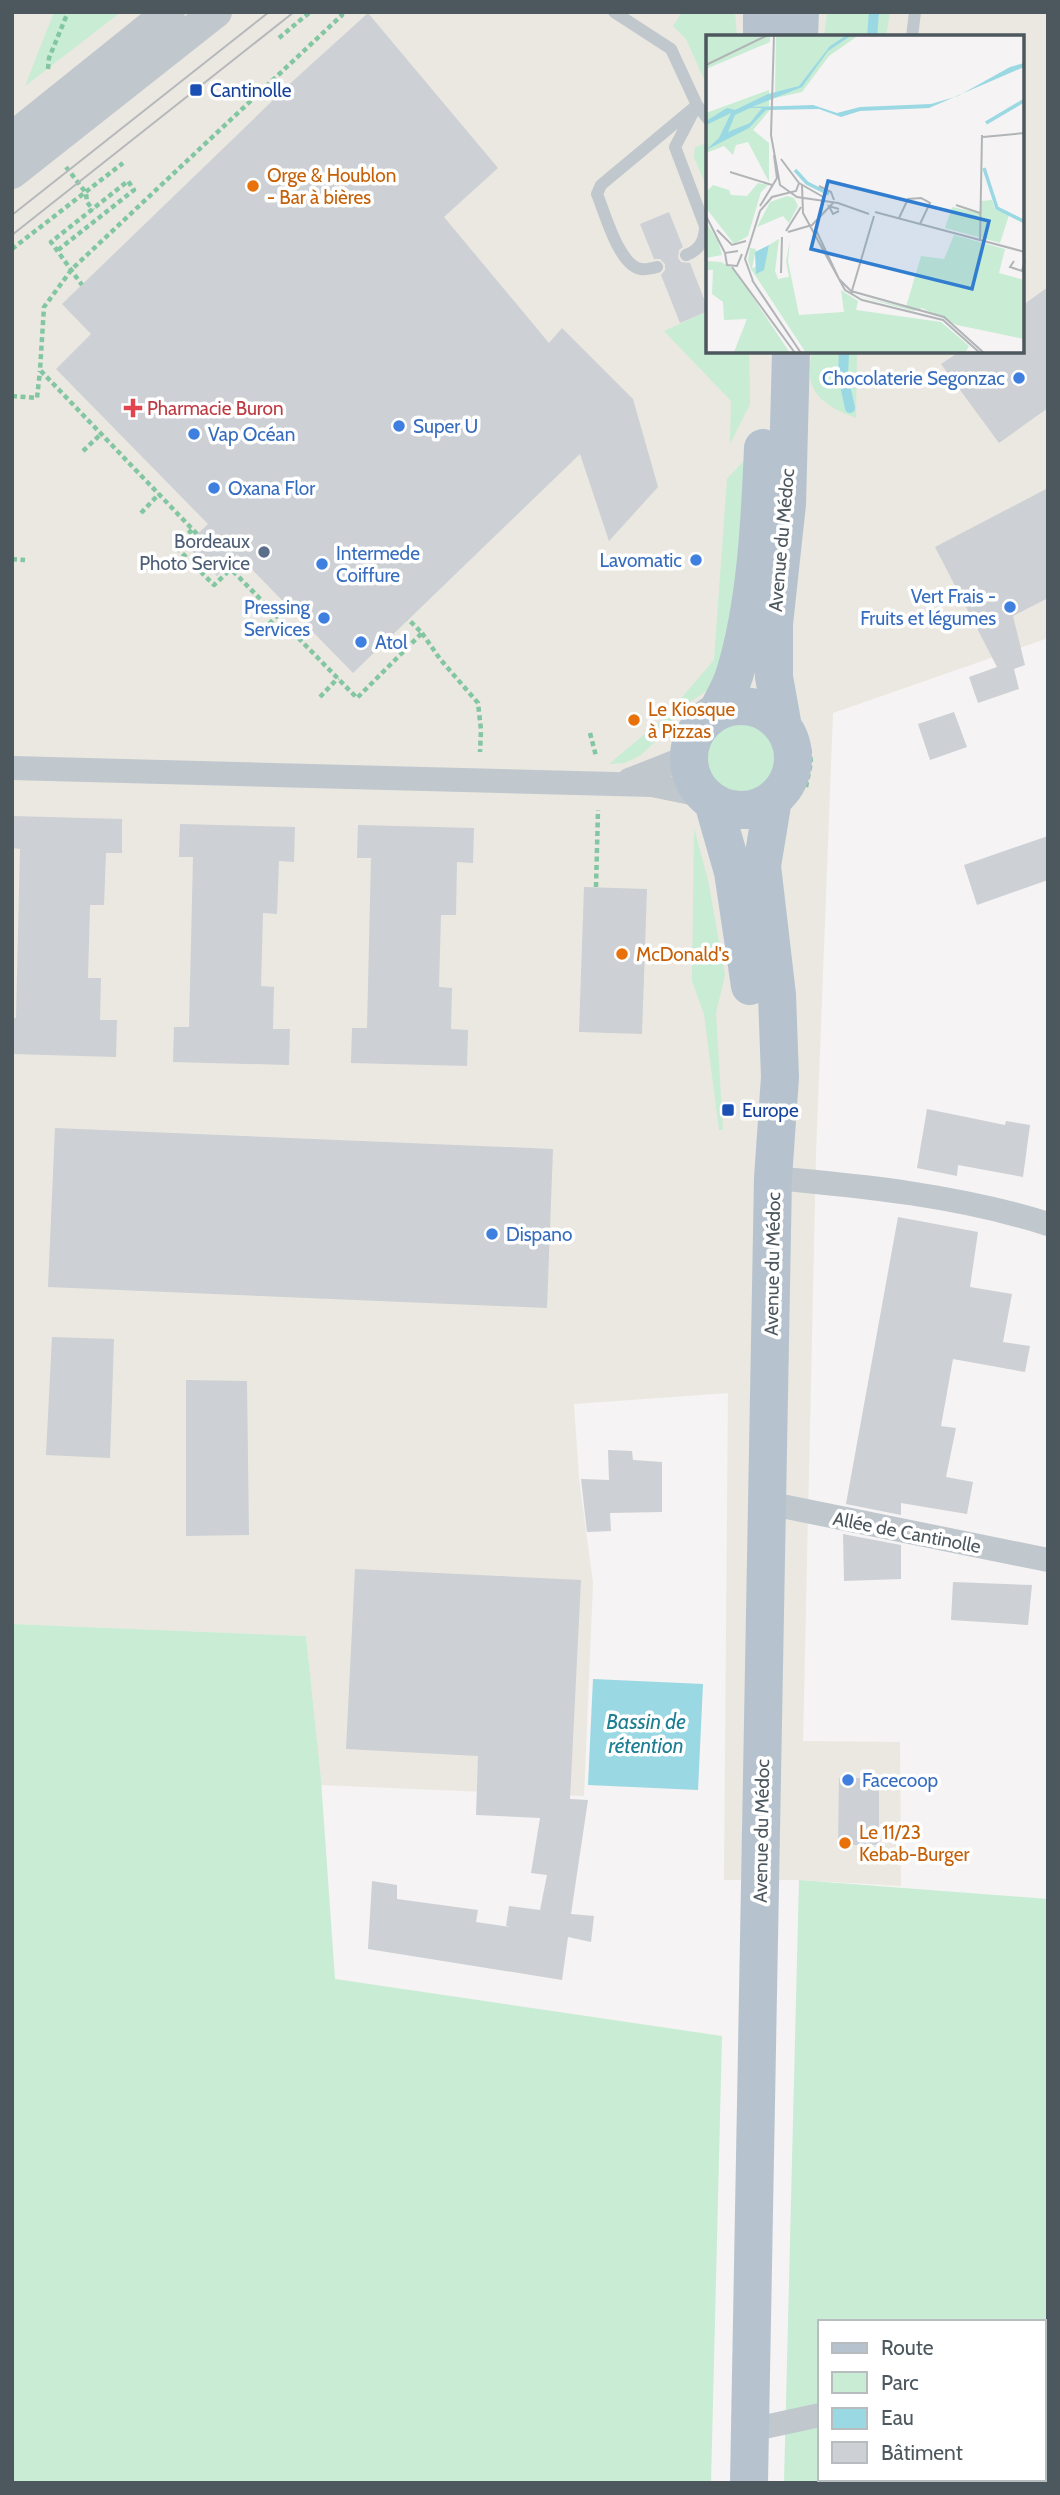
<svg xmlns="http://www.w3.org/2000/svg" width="1060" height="2495" font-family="Cabin,sans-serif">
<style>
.commercial{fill:#eae8e1;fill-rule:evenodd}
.green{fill:#c8ecd4;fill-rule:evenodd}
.water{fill:#9ad8e3}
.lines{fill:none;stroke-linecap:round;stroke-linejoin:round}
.stream{stroke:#9ad8e3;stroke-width:10}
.building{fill:#cdd0d4}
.path{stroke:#83c6a2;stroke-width:4.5;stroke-dasharray:5 3.5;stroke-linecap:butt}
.service{stroke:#c0c7cd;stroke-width:12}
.minor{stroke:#c0c7cd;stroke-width:24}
.tertiary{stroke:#c0c7cd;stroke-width:32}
.primary{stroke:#b6c3ce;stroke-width:38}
.tram{stroke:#b6b8bc;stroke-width:2}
.transit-dot{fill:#1a4fb4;stroke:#fff;stroke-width:2.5}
.food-dot{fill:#e8710a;stroke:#fff;stroke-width:2.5}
.shop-dot{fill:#3f7fe0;stroke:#fff;stroke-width:2.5}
.health-dot{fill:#e0444e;stroke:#fff;stroke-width:2.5}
.service-dot{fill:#5c6f8a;stroke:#fff;stroke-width:2.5}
.labels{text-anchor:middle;stroke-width:7;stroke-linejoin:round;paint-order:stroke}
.transit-label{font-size:19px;fill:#164399;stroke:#fff;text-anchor:start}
.food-label{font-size:19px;fill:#c56008;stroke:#fff;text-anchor:start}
.shop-label{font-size:19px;fill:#366cbe;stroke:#fff;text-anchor:start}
.health-label{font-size:19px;fill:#be3a42;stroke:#fff;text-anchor:start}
.street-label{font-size:19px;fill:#4c575e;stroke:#fff}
.service-label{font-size:19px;fill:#4e5e75;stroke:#fff;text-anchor:end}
.water-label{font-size:21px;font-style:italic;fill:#1d7f92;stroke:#fff}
.inset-river{fill:none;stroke:#9ad8e3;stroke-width:3.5}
.inset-road{fill:none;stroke:#b1b5b7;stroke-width:2}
.view{fill:#317ed1;fill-opacity:0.15;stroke:#317ed1;stroke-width:3.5}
.inset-edge{fill:none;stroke:#4c575e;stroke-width:3.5}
</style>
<rect width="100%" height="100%" fill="#f5f3f3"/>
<!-- commercial -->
<path class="commercial" d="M12,12H1048V638L833,713L816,1154L803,1741L900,1742L901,1886L799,1880H724L728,1393L574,1404L579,1478L593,1583L584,1796L321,1785L306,1636L12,1624ZM708,37H1023V352H708Z"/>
<!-- green -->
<path class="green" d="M54,12H121L25,86Z
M682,12H735L737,37H708V88L686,39L673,26Z
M827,12H890L886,37H824Z
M708,143V190L694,157L695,147Z
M708,311V352H749L750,404L730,444L731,401L664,331Z
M811,352H857L856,418C840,412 819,403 812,385C808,376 811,362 811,352Z
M750,454L726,658L708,690L690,702L659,738L641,755L625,763L609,764L664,718L714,660L727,479Z
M702 758a39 39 0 1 1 78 0a39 39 0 1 1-78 0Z
M694,828L708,880L725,975L716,1013L723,1130H719L704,1014L692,981Z
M12,1624L306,1636L321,1780L335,1979L722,2036L711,2483H12Z
M799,1880L1048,1899V2483H784ZM820,2322H1044V2479H820Z"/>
<!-- water -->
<path class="water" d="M593,1679L703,1684L698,1790L588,1785Z"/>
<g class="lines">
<!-- stream -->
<path class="stream" d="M872,37L874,12
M844,352L843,376L850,408"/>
</g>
<!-- building -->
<path class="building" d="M368,13L498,168L444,217L549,343L562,328L633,399L658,487L609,541L580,454L353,673L237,554L217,576L186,545L208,524L56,369L91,334L62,304L294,80Z
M669,212L683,247L679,250L678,258L681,262L690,263L708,309V311L680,323L661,275L665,270V264L660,259H654L640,224Z
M1048,287V408L999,443L941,364L959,352H1023V305Z
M1048,488V598L1013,616L1025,665L1014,669L1019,689L978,703L969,677L997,667L935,547Z
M954,712L967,747L930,760L918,724Z
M12,816L122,819V853H106L104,905H90L88,978H101L100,1020H117L116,1057L12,1054V1018H16L20,849L12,848Z
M180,824L295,827L294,862L279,861L277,914L263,913L261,986L274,987L273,1029H290L289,1065L173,1062L174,1027H189L193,857H179Z
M358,825L474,828L473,863L457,862L456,915H441L439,987L452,988L451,1029L468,1030L467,1066L351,1063L352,1028H367L371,858H357Z
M1048,836V880L977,905L964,865Z
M584,887L647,889L642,1034L579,1032Z
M927,1109L1005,1125L1006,1121L1030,1125L1023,1177L958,1165L957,1176L917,1168Z
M55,1128L553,1149L547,1308L48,1287Z
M898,1217L978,1232L970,1287L1012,1294L1003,1342L1030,1346L1025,1372L953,1359L941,1426L956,1428L946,1477L973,1482L967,1514L901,1503V1515L846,1504Z
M52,1337L114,1339L110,1458L46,1455Z
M186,1380L247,1381L249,1535L186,1536Z
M608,1450L632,1451L633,1460L662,1462V1512L610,1513L611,1531L587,1532L581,1479L609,1480Z
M843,1534L901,1545V1579L844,1581Z
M355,1569L581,1580L570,1799L588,1800L571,1914L594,1916L591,1942L568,1937L562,1980L368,1949L372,1881L397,1885V1899L478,1910L476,1922L510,1927L506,1926L509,1906L540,1910L547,1875L531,1873L540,1818L476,1815L478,1756L346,1749Z
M953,1582L1032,1585L1028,1625L951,1620Z
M839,1778H879V1845H838Z"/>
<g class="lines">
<!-- path -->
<path class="path" d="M279,38L310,12
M48,69L49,58L68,12
M66,167L86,193L87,202L93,210
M12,249L123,163
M58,250L134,190L128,181L51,242L82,285
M12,396L37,398L40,371
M83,451L101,434
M141,513L159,494
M192,530L175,546L214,585L231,569
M197,534L40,370L44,307L72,269L342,15V12
M12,559L25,560
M227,565L357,698L422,633L408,619
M422,633L440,659L478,703L481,730L480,752
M257,636L277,616
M320,697L338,678
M590,733L596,756
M806,787L811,762L809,748
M596,887L598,810"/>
<!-- service -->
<path class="service" d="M614,12L671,49L697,105L708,119
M912,37L915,12
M657,267C653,268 646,270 641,269C619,266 605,213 597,194L601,185L697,105L675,147L705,226C705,240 700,250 686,255"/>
<!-- minor -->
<path class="minor" d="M12,768L652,785L706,796
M629,780L690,756
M773,1178C865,1186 960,1196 1048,1224
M767,1503L1048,1560
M1044,2367H1048
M750,2430L820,2415"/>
<!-- tertiary -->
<path class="tertiary" d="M12,138L169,12
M12,173L216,12"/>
<!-- primary -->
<path class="primary" d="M762,12V37
M799,37L800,12
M689 758a52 52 0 1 1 104 0a52 52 0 1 1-104 0Z
M717,712C723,700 731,687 735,673C756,605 760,520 763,448
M783,727L774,677V624L787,504L791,352
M713,802L733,872L750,986
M749,2483L773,1178L780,1077L777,995L762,866L773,799"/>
<!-- tram -->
<path class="tram" d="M12,215L269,12
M12,235L294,12"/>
</g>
<!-- markers -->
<g class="transit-dot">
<rect x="189" y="83" width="14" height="14" rx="3.5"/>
<rect x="721" y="1103" width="14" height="14" rx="3.5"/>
</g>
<g class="food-dot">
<circle cx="253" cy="186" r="7"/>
<circle cx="634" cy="720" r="7"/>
<circle cx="622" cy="954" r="7"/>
<circle cx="845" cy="1843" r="7"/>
</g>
<g class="shop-dot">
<circle cx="1019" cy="378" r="7"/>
<circle cx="399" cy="426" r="7"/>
<circle cx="194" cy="434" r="7"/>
<circle cx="214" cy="488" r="7"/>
<circle cx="696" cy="560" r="7"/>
<circle cx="322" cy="564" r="7"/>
<circle cx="1010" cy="607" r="7"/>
<circle cx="324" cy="618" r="7"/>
<circle cx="361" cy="642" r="7"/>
<circle cx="492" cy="1234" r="7"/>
<circle cx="848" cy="1780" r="7"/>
</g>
<path class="health-dot" d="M129.5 397.5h7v7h7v7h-7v7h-7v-7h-7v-7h7z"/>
<circle class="service-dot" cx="264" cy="552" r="7"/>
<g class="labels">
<!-- transit labels -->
<g class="transit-label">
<text x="210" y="97">Cantinolle</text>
<text x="742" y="1117">Europe</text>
</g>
<!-- food labels -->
<g class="food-label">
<text x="267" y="182">Orge &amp; Houblon<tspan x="267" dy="22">- Bar à bières</tspan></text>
<text x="648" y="716">Le Kiosque<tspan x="648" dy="22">à Pizzas</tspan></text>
<text x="636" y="961">McDonald's</text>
<text x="859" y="1839">Le 11/23<tspan x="859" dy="22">Kebab-Burger</tspan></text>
</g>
<!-- shop labels -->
<g class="shop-label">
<text x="1005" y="385" text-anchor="end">Chocolaterie Segonzac</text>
<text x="413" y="433">Super U</text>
<text x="208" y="441">Vap Océan</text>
<text x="228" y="495">Oxana Flor</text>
<text x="336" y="560">Intermede<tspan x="336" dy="22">Coiffure</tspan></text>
<text x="682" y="567" text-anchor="end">Lavomatic</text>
<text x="996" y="603" text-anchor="end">Vert Frais -<tspan x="996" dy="22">Fruits et légumes</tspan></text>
<text x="310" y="614" text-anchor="end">Pressing<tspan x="310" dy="22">Services</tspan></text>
<text x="375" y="649">Atol</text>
<text x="506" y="1241">Dispano</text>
<text x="862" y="1787">Facecoop</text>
</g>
<!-- health labels -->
<g class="health-label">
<text x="147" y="415">Pharmacie Buron</text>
</g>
<!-- street labels -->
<g class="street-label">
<text transform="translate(781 540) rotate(-85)" y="7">Avenue du Médoc</text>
<text transform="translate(772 1264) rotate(-89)" y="7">Avenue du Médoc</text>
<text transform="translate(907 1532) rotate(11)" y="7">Allée de Cantinolle</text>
<text transform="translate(761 1831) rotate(-89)" y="7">Avenue du Médoc</text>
</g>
<!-- service labels -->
<g class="service-label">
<text x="250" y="548">Bordeaux<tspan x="250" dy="22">Photo Service</tspan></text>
</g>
<!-- water labels -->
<g class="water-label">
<text x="646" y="1729">Bassin de<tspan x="646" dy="24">rétention</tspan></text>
</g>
</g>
<!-- overview -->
<g transform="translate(706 35)">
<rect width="318" height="318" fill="#f5f3f3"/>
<path d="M0,0H64V7L0,34ZM70,0H153L123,21L96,57L69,63ZM63,55V76L47,95L63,108V147L42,107L30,110L27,120L18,111L0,118V78ZM52,148L62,150L55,157L42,201L28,209L0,173V157L7,150L23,155L25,160L41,161ZM81,161L88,163L92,171L83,188L77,181L51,192L64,167ZM286,165L289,174L303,180L294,208L239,193L246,172L274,178L275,166ZM0,187L12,206L16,220L0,223ZM248,200L299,214L293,238L318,245V304L251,290L216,273L208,276L151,261L200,272L215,221L238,224ZM73,204L69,236L72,244L83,242L80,226L84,205L82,226L93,280L138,277L135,255L152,266L150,275L235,287L263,311L259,318H100L45,234L42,225L44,213L50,214L46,233L58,230L63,210ZM0,226L15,227L28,234L84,318L28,317L41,284L18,285L17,267L6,259L7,235H0Z" fill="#c8ecd4"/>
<path d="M141,0H146L122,16L96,52L46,72L107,70L131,78L154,72L225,69L252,61L304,32L318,28V32L223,73L154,76L135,82L113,74L60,75L43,93L0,115L13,103L25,78L0,90V86L21,73L29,75L62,59L93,51L124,11ZM44,73H56L44,88L22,97L29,80ZM63,210L58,235L50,239L49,217Z" fill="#9ad8e3" fill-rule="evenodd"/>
<path class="inset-river" d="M280,88L319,65M278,133L291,173L319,187M89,135L101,148L123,159"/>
<path class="inset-road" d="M68,0L65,100L74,150L91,162L132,168L163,179M0,30L62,0M277,102L319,98M75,124L93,148L119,163M24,137L66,150M96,150L97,178L139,255L156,265L237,285L274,318M113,151L125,157L128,165M250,170L274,178M54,171L71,143L68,120M133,174L123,171L127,179L133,176M169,177L319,217M0,181L19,218M193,183L202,164L215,163L224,168L214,189M11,195L26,210L40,206M110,195L133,244L145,256L238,282L278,318M80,196L95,172M82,197L106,190L127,168M274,205L276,100M32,216L19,218L21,230L31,231L36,219M308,226L304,232L316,236L319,225M26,232L89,318M75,238L76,202M46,245L95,318M47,246L39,224L54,176L66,162L90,156L93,148M145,259L168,181"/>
<path class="view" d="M122,146L283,186L266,254L105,214Z"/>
<rect width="318" height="318" class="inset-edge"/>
</g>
<!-- border -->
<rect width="1060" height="2495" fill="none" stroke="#4c575e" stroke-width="28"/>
<!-- legend -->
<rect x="818" y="2320" width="228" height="161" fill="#ffffff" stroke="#b7bcbf" stroke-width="2"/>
<rect x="832" y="2343" width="35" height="10" fill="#b6c3ce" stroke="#b7bcbf" stroke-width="2"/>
<text x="881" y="2355" font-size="21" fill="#4c575e">Route</text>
<rect x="832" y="2372" width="35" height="21" fill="#c8ecd4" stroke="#b7bcbf" stroke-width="2"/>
<text x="881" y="2390" font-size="21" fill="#4c575e">Parc</text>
<rect x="832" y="2408" width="35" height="21" fill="#9ad8e3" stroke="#b7bcbf" stroke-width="2"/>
<text x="881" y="2425" font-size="21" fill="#4c575e">Eau</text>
<rect x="832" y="2442" width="35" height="21" fill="#cdd0d4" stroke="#b7bcbf" stroke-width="2"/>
<text x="881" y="2460" font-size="21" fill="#4c575e">Bâtiment</text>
</svg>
